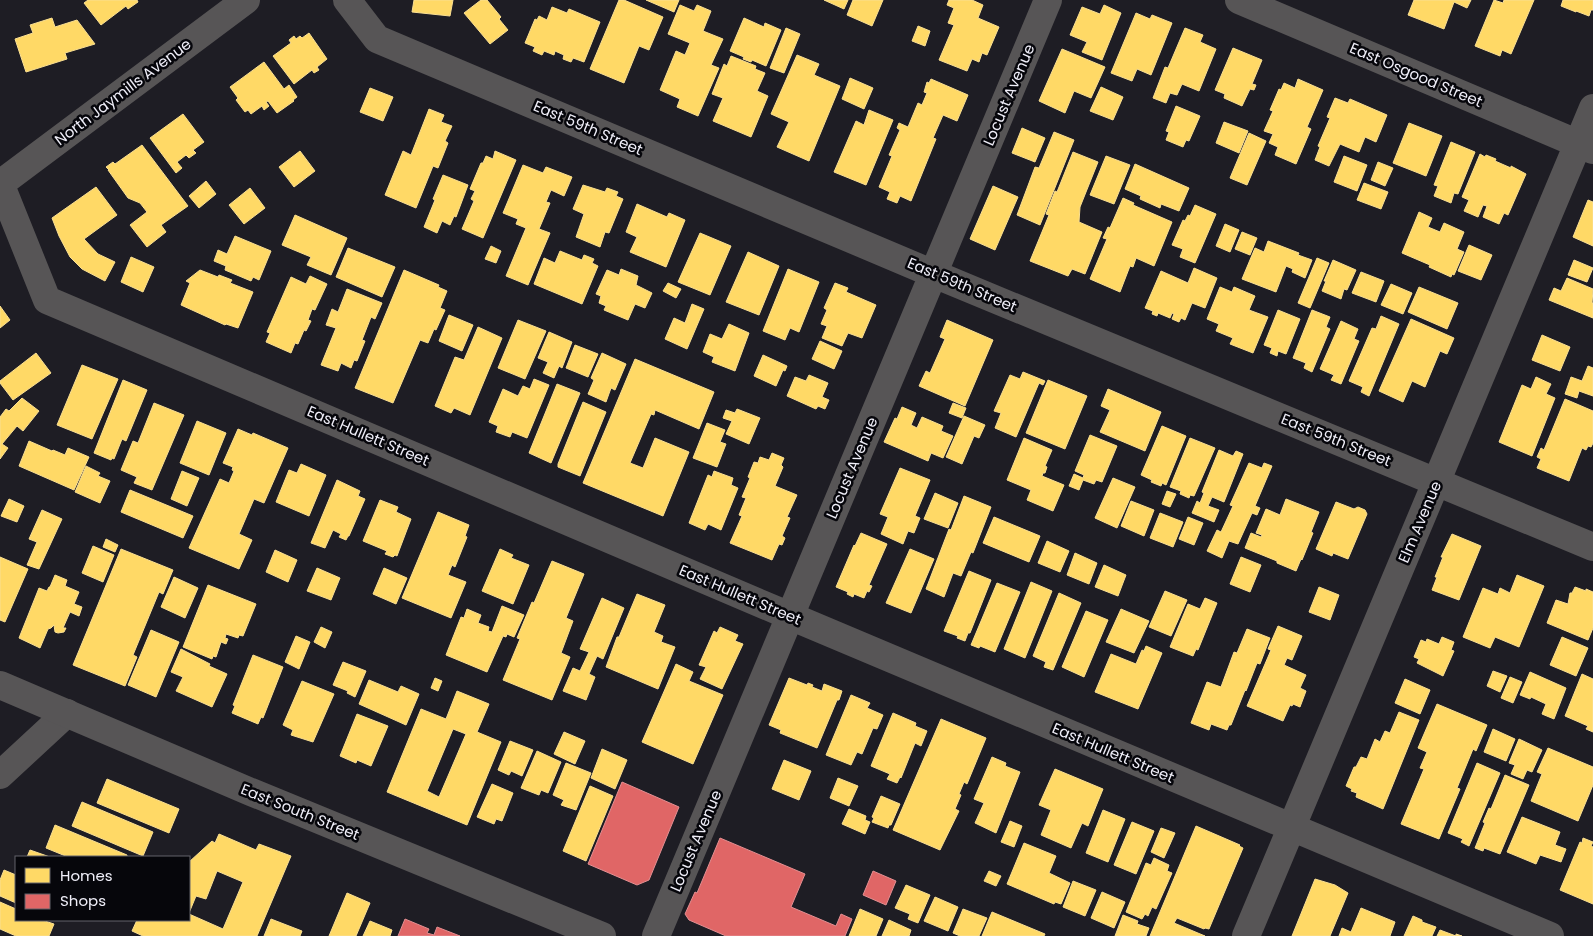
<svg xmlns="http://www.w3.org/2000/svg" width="1593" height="936" font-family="Poppins,sans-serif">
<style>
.homes{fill:#ffd966;stroke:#fadf92;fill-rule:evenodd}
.shops{fill:#e06666;stroke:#e48f92}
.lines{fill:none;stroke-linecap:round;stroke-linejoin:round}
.minor{stroke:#575556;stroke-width:28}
.tertiary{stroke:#575556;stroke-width:28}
.labels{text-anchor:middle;stroke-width:5;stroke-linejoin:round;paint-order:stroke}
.street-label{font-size:15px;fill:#efeef8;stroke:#06060b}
</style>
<rect width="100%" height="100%" fill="#1e1d24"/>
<!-- homes -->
<path class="homes" d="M88,0H137L138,2L128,9L126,6L101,25L84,3Z
M414,0H453L450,16L412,12Z
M481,0H487L501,17L499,19L508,30L490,44L464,13Z
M619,0H624L663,17L649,50L639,46L624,83L590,69Z
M646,0H679L674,12Z
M824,0H848L844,9Z
M853,0H883L872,26L847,15Z
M949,0H972L983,5L978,18L999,27L987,55L982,53L979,62L972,59L967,71L939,60L954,25L948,23L954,8L947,5Z
M1414,0H1471L1467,8L1454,2L1444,29L1408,15Z
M1494,0L1503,3L1504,0H1534L1511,54L1502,50L1500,56L1475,46Z
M1563,0H1593V10H1591L1589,16L1576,11V12L1561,6Z
M680,5L694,11L697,5L711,11L703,31L723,39L711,65L719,68L698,116L677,107L680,99L660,90L676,51L685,55L690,43L668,34Z
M1104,5L1121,13L1102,60L1082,52L1087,42L1070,35L1082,7L1100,14Z
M552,7L567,13L569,9L600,22L584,62L573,58L571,62L563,59L564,55L555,51L554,55L544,51L542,55L533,51L535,47L525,43L535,19L537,20L539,16L547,20Z
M1136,13L1150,19L1152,15L1172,23L1151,75L1137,69L1132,81L1111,73Z
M52,18L55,27L77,20L95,44L65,53L67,59L26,72L15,39L33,33L30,25Z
M744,18L764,27L765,23L781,30L766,66L752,60L751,62L743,59L744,57L730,51Z
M918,26L930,31L925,46L912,41Z
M786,28L800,34L784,73L770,68Z
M1185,28L1203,35L1200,42L1216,49L1199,91L1182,84L1177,95L1170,93L1166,103L1153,98L1165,67L1168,68Z
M309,33L327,59L317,67L319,70L314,73L312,70L294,84L273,56L291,43L289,40L294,36L296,39L300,36L302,38Z
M1233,48L1262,60L1252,84L1256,85L1254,90L1250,89L1242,106L1224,98L1225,94L1215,90Z
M1062,49L1105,67L1091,98L1074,91L1065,113L1039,101Z
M797,55L819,64L814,75L840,86L809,161L777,147L789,122L771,114Z
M731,56L756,66L755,69L765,73L757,91L768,96L751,137L713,121L723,98L712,94L724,64L727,66Z
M264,62L284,89L289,85L297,97L293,100L294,101L277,113L268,101L266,102L269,106L264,110L262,106L251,114L248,110L245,112L236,100L238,98L230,87Z
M850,78L873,88L864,109L842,99Z
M931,79L968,95L957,121L943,115L933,138L936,139L911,201L900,196L897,203L887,199L890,192L879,187L892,156L889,155L900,130L897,128L899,123L908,127L918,103L922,105L927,93L924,92L927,82L929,83Z
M1298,79L1323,90L1307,127L1311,129L1296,164L1275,155L1278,147L1269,143L1273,134L1264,131L1273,111L1270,110L1279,89L1281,90L1284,83L1295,88Z
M1101,87L1123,97L1113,120L1090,111Z
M370,88L393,97L383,121L360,112Z
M1335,98L1348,103L1350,99L1387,115L1376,142L1365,137L1359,152L1340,144L1329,166L1315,160L1320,147L1318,146L1330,118L1327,117Z
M1176,106L1200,116L1189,141L1186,140L1183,147L1166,140L1169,132L1166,131Z
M429,109L444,115L441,122L452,126L445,141L448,143L438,168L433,166L416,208L385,195L403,151L411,155Z
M869,110L893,120L866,185L834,172L856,121L864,125Z
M183,114L204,142L193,150L196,153L189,158L186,155L177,162L182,168L176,173L150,138Z
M1224,122L1248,131L1239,153L1216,143Z
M1409,123L1442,136L1426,176L1393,163Z
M1022,128L1045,138L1035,162L1012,153Z
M1054,132L1074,140L1040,225L1017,215L1035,167L1039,168Z
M1249,133L1266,141L1247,185L1230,178Z
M1451,142L1475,152L1458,194L1454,193L1451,203L1434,196L1438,186L1434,185Z
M142,145L188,206L161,225L166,232L147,247L130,225L147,212L140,203L128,198L108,170H109L106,167L113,162L115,164Z
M300,151L315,171L294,187L279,167Z
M495,151L516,160L483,238L462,229L474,201L471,199L475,191L470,189L481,163H483L486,156L493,159Z
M1073,152L1098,162L1080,207L1079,222L1102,232L1085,274L1072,269L1068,276L1030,261L1049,215L1046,214L1055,191L1057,192Z
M1480,154L1485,157L1486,155L1496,159L1495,161L1511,168V166L1526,174L1508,215L1504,213L1499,224L1483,217L1487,206L1483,205L1478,217L1464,211L1469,200L1462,197Z
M1106,156L1130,165L1114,204L1090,195Z
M1344,156L1367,165L1357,191L1334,182Z
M1378,162L1393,168L1385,186L1371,180Z
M1135,164L1189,188L1179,211L1161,204L1160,208L1140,199L1141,196L1125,189Z
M523,165L543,173L546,167L572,177L564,196L551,190L546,202L550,203L539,229L550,233L528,285L506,276L526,228L516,224L518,219L503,213Z
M443,175L468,185L456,217L454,216L450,225L442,221L437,233L424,227L435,200L433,199Z
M206,181L216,194L199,208L189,196Z
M1364,183L1388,192L1381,209L1357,200Z
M583,185L605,192L607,188L618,192L616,196L623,199L609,233L605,232L600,247L576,237L584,214L573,209Z
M993,186L1018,197L995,250L970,239Z
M96,187L117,215L84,239L98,254L115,262L105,281L82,269L70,257L59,236L52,218Z
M250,188L265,208L244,224L229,205Z
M1123,198L1134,203L1133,205L1172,222L1154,266L1136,258L1133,267L1130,266L1120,292L1090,279L1107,239L1103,238L1108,227L1110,228Z
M1588,200L1593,202V246L1573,237Z
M637,204L667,217L669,213L685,220L666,267L630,252L637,237L626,232Z
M1195,205L1216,214L1195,263L1180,257L1183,249L1172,245L1183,220L1185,221L1188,215L1190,216Z
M1419,212L1432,218L1428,227L1440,232L1444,223L1464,232L1457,249L1464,252L1454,275L1452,274L1451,277L1429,267L1430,265L1402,253Z
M295,215L347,238L331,275L307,265L311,257L282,245Z
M1225,224L1239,230L1230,252L1216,246Z
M1242,232L1257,238L1250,255L1235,249Z
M700,233L731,246L710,295L678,282Z
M235,236L271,251L259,280L253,277L251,281L225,270L226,266L214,261L218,250L227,254Z
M1268,241L1299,253L1298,255L1312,260L1305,278L1292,272L1293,269L1286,266L1276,292L1242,279L1255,248L1264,252Z
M1469,245L1492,255L1481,280L1458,271Z
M491,246L501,251L496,263L485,259Z
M348,248L395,267L382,297L336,277Z
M560,251L582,260L584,255L594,259L592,263L598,266L582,304L534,284L544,258L555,263Z
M748,252L779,266L759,315L726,302Z
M131,257L154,267L143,292L121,282Z
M1317,258L1329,263L1310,308L1298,303Z
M1333,260L1356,270L1347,290L1344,289L1341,299L1322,291L1326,281H1324Z
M1574,260L1593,268L1587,282L1568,275Z
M1194,268L1217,278L1205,308L1192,303L1185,320L1181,318L1179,322L1172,319L1174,314L1172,313L1170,318L1158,313L1157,316L1152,314L1153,311L1145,308L1161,271L1188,283Z
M621,269L638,276L636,285L652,293L645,308L635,304L628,320L604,310L606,306L599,303L601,296L596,294L607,270L619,275Z
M788,269L819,282L799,332L790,328L785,340L763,331Z
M200,270L218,277L219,275L232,280L230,283L253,292L238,328L226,324L225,325L181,305L190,283L186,281Z
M404,270L439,285L438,287L447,291L440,308L445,310L436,330L434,329L428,343L420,340L393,403L355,388Z
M1361,272L1384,281L1376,302L1352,293Z
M310,276L327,284L315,310L312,309L308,320L311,321L306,331L304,330L298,344L295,343L291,353L266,342L270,333L267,332L291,277L306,284Z
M1567,278L1593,289L1592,303H1593V318L1549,300L1554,288L1561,291Z
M668,283L681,289L676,298L663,291Z
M835,283L848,288L846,292L876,305L862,338L848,333L842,346L822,338L827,326L821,324L827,310L824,308Z
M1391,284L1412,293L1403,314L1381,305Z
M1220,287L1232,292L1234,287L1255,296L1249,310L1268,317L1253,353L1230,344L1233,338L1216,331L1219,324L1207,319Z
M1419,287L1458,303L1447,329L1408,312Z
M347,289L382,303L375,319L371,317L362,340L365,341L357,361L354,360L351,368L341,363L338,371L321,365L336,328L326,325L332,309L338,312Z
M692,304L704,309L687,349L665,339L674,318L685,323Z
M0,306L10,320L0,328Z
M1278,310L1300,319L1286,354L1278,351L1277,356L1270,353L1272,348L1264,345Z
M1312,310L1330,317L1326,327L1330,329L1312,372L1304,368L1306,363L1293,358Z
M449,315L473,325L462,351L439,341Z
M1381,316L1399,324L1369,396L1361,392L1363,387L1349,381L1372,328L1376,329Z
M1411,319L1454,338L1447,354L1440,351L1425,387L1412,381L1403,402L1379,391Z
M518,320L546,331L525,379L498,368Z
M947,320L993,340L965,406L919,386L926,371L930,373L945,339L940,337Z
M1341,321L1358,329L1354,339L1359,341L1341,384L1331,380L1334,375L1320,369Z
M729,324L749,333L735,371L712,362L714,357L703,352L710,334L722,339Z
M478,327L502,338L470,415L454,408L451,413L435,406L455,357L464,360Z
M549,332L572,342L562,368L559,366L554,378L543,373L548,362L538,358Z
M1542,335L1570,347L1560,371L1532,360Z
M820,341L842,351L834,369L812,359Z
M575,345L598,354L588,377L566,368Z
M36,353L51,373L13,400L0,383V381Z
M602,353L626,364L615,390L611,388L606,402L588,394L594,380L591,378Z
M763,355L787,366L785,371L783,370L776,386L754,376Z
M635,359L714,392L699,429L655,410L654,415L651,414L630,463L643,468L655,438L689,452L663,516L583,483Z
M82,365L118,379L92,439L57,425Z
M1588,366L1593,368V396L1579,391L1577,398L1565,394L1571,377L1582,381Z
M1023,372L1045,381L1043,385L1039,383L1016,437L995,428L1001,413L994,411L1010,375L1020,379Z
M809,375L828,383L822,397L829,400L825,409L818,406L816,409L787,396L795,377L806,381Z
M1536,377L1551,384L1546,394L1555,398L1532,456L1499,442L1522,385L1531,389Z
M534,379L549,385L527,438L512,432L510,437L496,432L498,426L489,422L503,389L518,396L523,386L530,389Z
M123,380L147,390L126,441L122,439L114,459L112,458L111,460L94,453Z
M1048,380L1087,396L1065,449L1026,433Z
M557,384L580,393L551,463L529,453Z
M1108,389L1161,412L1145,451L1100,432L1110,410L1101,406Z
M22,398L39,411L23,431L17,426L2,444L8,448L0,459V417L6,409L9,411Z
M1565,399L1593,411V443L1591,447L1588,446L1586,450L1582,448L1569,481L1537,468L1541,459L1537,457L1541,448L1544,450Z
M583,402L606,412L580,476L558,467V464Z
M154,403L184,415L152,490L134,483L137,477L121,470L133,441L138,443Z
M953,403L966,408L962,418L949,413Z
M902,407L916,413L911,425L917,428L922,417L943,426L941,431L953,436L943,458L931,453L928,461L884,442L895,418L897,419Z
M737,409L760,418L749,444L726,434L732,421L723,418L726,410L735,413Z
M964,416L985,425L979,438L974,436L962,464L946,457Z
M197,421L226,433L209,475L180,463Z
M707,423L725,430L720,442L726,444L717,467L693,458Z
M1162,426L1186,436L1166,485L1162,483L1161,486L1151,482L1152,480L1141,475Z
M238,429L252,435L253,433L288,448L264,503L254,499L239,534L252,540L239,569L189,548L220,479L229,483L234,471L232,470L233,467L223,463Z
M1090,435L1117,446L1102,482L1096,480L1094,484L1083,480L1079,490L1069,486L1074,474L1083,478L1084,475L1075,471Z
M1024,438L1052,450L1045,466L1047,467L1045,473H1043L1042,476L1064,485L1053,511L1027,500L1031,490L1007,480Z
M1190,438L1215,448L1194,496L1190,495L1189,498L1180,494L1181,491L1170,487Z
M29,441L52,451L53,450L65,455L68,448L89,457L74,490L19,466Z
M1219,450L1233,456L1236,451L1243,454L1224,502L1212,497L1208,506L1219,510L1214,522L1192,513L1197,501L1200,503L1204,493L1202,492Z
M772,453L784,458L781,465L783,467L775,486L797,495L787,517L790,518L782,536L785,538L782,545L779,544L772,560L730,543L742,516L739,515L746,498L742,497L750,478L748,477L754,462L758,463L760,457L769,460Z
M1249,463L1262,468L1264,463L1272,466L1255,506L1260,508L1257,515L1252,513L1238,544L1229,541L1222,558L1207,551L1217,530L1221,532L1233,506L1230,505Z
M301,464L326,475L309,516L276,502L289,470L297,473Z
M86,466L100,473L98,476L110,481L100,503L75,492Z
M900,468L930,480L915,516L920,518L914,533L908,531L903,544L881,534L888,517L880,514Z
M182,471L199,478L187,506L171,499Z
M714,471L733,478L731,485L738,488L721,530L708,524L705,530L689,523L708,475L712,477Z
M1113,478L1135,487L1117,528L1095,518Z
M337,480L360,491L358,496L365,499L349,536H348L346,540L339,537L341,534L333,530L325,548L311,543Z
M130,490L193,516L183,538L121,512Z
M1167,491L1176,494L1170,507L1162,504Z
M935,493L958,503L948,528L924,519Z
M964,496L991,507L973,553L971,552L961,576L953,573L944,597L926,589L949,529L951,530Z
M9,499L24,506L17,522L1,516Z
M1286,499L1319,512L1311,532L1313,533L1302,560L1301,559L1296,571L1277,563V561L1245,548L1251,533L1261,537L1262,535L1256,533L1266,509L1280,515Z
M380,500L398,507L396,512L411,519L397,556L395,555L393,557L385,554L387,551L363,541Z
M1131,501L1154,510L1144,536L1121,526Z
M1336,502L1354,509L1358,507L1365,510L1367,514L1348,559L1333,553L1332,556L1316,549Z
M42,510L62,519L39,569L27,565L37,542L29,539Z
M438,512L469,525L465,536L467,537L455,567L452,565L448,575L466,582L451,618L402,598Z
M1160,513L1183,522L1173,547L1150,538Z
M994,517L1040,536L1029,562L983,543Z
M1188,517L1203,523L1194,545L1179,539Z
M861,533L887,544L869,585L872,586L869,592L867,591L864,598L854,594L853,597L847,594L848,592L836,587L854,545L855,546Z
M1452,534L1481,546L1459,600L1432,590L1437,577H1435L1443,557H1441Z
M106,539L118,545L115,552L103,547Z
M1047,541L1069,551L1060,572L1038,563Z
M93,546L114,555L103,582L82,573Z
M121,549L173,570L163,594L159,592L133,655L137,657L125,686L73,665Z
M500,549L513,555L511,558L529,565L513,604L482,591Z
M910,549L934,559L911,613L886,603Z
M275,550L297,560L288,582L266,572Z
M1075,553L1097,563L1089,584L1067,575Z
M0,557L28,569L5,622L0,620Z
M1241,557L1261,565L1250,592L1230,584Z
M552,561L584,574L566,618L573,621L561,653L570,657L552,700L503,680L520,639L517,638L532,602L534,603Z
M1104,565L1126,575L1118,596L1095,587Z
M317,568L340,578L331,600L307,591Z
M384,568L407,578L396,604L373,594Z
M969,571L991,580L970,633H968L965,641L957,638L958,636L944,631Z
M55,575L67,580L65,586L79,592L74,604L82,607L79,616L70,612L63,628H66L64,632L58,633L55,632L54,625L51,628L48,629L40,648L19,638L39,588L47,591L49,587H50Z
M1517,575L1544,586L1519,647L1495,637L1490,648L1463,637L1483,588L1498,594L1500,588L1510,593Z
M174,577L198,588L185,618L161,607Z
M1031,582L1052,591L1025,658L1004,649Z
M997,583L1020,592L995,652L980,646L979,648L971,645Z
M208,585L256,604L243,636L239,635L238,638L226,634L225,638L228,639L226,644L221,642L216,657L213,656L212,659L183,647Z
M1319,587L1339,595L1330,620L1309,612Z
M1575,587L1586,591V589L1593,592V628L1588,640L1547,623L1556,600L1568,604L1570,593H1572Z
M1165,591L1187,600L1171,636L1149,627Z
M1059,593L1081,603L1053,670L1044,667L1046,662L1033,656Z
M637,594L665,605L654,632L663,636L661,642L675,647L658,689L606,667L617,637H619Z
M602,598L624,608L603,659L597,656L589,674L595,677L586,700L563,691L573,668L580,671L589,652L580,649Z
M1205,598L1217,603L1198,650L1196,649L1193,656L1170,647L1188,604L1200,609Z
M502,606L524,615L514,637L507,634L506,637L503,636L487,672L446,655L461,617L464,618L467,609L481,615L478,623L489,627L488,631L492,632Z
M1121,609L1149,621L1134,653L1106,642Z
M1086,611L1108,620L1084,677L1062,667Z
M1278,626L1302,636L1292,660L1287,658L1284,665L1306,675L1300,688L1306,691L1300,707L1293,704L1292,706L1290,705L1283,721L1247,706L1271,650L1268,649Z
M321,627L332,632L325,648L314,642Z
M720,627L738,635L735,641L743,644L722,689L700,679L706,667L699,665L714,631L717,633Z
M1247,629L1270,638L1260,664L1257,663L1246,691L1245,690L1231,725H1229L1227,730L1211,724L1209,730L1191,723L1207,682L1221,687L1234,652L1237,653Z
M151,630L179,642L156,697L128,685Z
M296,636L310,642L299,669L285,662Z
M1442,637L1454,642L1451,650L1454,651L1443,676L1417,663L1419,659L1414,657L1421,640L1426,642L1427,639L1439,644Z
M1562,637L1588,648L1576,676L1550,665Z
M1146,646L1162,653L1138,709L1095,692L1111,654L1136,664L1142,650L1144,651Z
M181,649L210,664L209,666L227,674L212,707L176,691L183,677L171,672Z
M253,655L283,667L263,718L261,717L258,724L232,713L235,706L233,705Z
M343,662L366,671L355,697L347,693L348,691L333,685Z
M676,664L693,672L689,681L723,695L693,764L642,742Z
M1493,671L1507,676L1500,692L1487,686Z
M1530,672L1566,688L1554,719L1542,714L1546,704L1531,697L1530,699L1520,695Z
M1582,674L1593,679V732L1586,729L1588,726L1565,716Z
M1510,677L1522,682L1513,703L1501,698Z
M435,678L442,681L438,691L431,688Z
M789,678L807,685L808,683L813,685L812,687L822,691L824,684L842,691L839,700H837L817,748L780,733L781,730L769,725Z
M1405,679L1430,690L1420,714L1395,703Z
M369,680L398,692L401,686L419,694L406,725L359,704Z
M302,681L334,694L313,742L291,735L293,730L283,725Z
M457,691L489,704L477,732L501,742L467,825L387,792L421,709L446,719ZM453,729L466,734L439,797L427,791Z
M851,695L870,703L867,708L883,715L877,729L873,728L862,754L857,752L851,765L826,755Z
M1437,704L1487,725L1476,751L1473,749L1457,788L1460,789L1439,839L1401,824L1424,769L1420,768L1427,752L1418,748Z
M1399,712L1419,720L1383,809L1356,797L1357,793L1351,791L1352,789L1346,786L1354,767H1356L1361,757L1367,759L1375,739L1380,742L1385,731L1390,733Z
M893,713L916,723L915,726L927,731L921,746L915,743L901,778L900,777L897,783L887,779L890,774L871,766Z
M357,714L388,726L371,766L357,760L356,763L340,756Z
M941,719L986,738L967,784L964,782L959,794L961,795L955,809L959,811L940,850L893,830Z
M1493,729L1515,739L1506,761L1484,752Z
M564,732L585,741L575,764L554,754Z
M1519,739L1542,750L1532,772L1527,770L1523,779L1511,774L1515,765L1509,763Z
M510,741L533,750L522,776L511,771L509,775L498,770Z
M1548,748L1593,767V785L1578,821L1531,801L1542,774L1537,772Z
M602,749L627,760L615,789L591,778Z
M537,751L561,762L548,793L541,790L539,795L521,788Z
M992,757L1006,763L1005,766L1020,772L996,833L975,823L984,803L974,799Z
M784,760L811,771L799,800L772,789Z
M566,763L591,773L576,810L561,805L564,800L553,795Z
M1477,763L1500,773L1469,846L1461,842L1463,839L1448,833Z
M1055,769L1103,789L1088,826L1082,823L1071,848L1041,835L1051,810L1039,805Z
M1505,775L1529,785L1500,854L1484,848L1483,851L1475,848L1485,823L1483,822L1489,808L1491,809Z
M838,778L858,786L849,806L830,798Z
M107,779L179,809L169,833L97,803Z
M492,784L513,793L502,821L496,819L494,824L477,817Z
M590,786L613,796L586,861L563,851Z
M881,796L900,804L891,825H889L888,828L872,822L874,818L872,817Z
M82,802L153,832L143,856L72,826Z
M849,809L866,816L865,820L870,822L865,834L842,824Z
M1103,810L1125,819L1108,862L1086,853Z
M1522,817L1560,832L1555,845L1566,849L1561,862L1540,855L1536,864L1507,852Z
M1010,821L1022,826L1014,847L1001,842Z
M1132,822L1154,831L1136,874L1114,865Z
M55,825L127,855V857H68L46,848Z
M1196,826L1240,845L1239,846L1243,848L1209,929L1205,928L1204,929L1177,918L1174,923L1205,936H1150Z
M1161,828L1175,833L1164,858L1151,852Z
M219,834L256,850L259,844L291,856L257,936H143L132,931L137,920H189V914L223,929L243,882L217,871L206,899L196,896L189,913V862L212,841L215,843Z
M1583,838L1593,842L1591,846L1593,847V904L1560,890L1580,842L1582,843Z
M1024,843L1056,856L1049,873L1070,883L1061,904L1055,902L1054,904L1007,884Z
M30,850L50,857H27Z
M1154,858L1169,865L1167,871L1172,873L1156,909L1152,907L1148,916L1145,914L1142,919L1126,912L1146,863L1151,865Z
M4,870L16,875V903L0,896V880Z
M989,871L1001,876L996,886L984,881Z
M1315,879L1335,885L1348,893L1330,936H1292Z
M1073,881L1096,890L1085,916L1063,907Z
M906,885L930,895L918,923L908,919L910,914L895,908Z
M1102,892L1125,902L1114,928L1091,918Z
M347,893L370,903L356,936H329Z
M935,897L958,907L948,931L924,921Z
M0,902L16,909V920H42L54,924L49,936H16L0,929Z
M1361,908L1395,922L1390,936H1339L1342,928L1351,932Z
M860,909L883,919L876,936H849Z
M963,909L987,918L979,936H960L953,933Z
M992,912L1045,934L1044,936H982Z
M1123,915L1138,921L1137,924L1149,928L1146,936H1115Z
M1413,916L1422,920V922L1436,927L1432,936H1404Z
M271,919L302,931L300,936H264Z
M889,920L911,930L909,936H882Z
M370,921L392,930L390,936H363Z
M1440,930L1456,936V934L1462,936H1437Z"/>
<!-- shops -->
<path class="shops" d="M622,782L679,807L649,880L637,885L588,864Z
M720,838L805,874L791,907L836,926L841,914L852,919L845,936H726L689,920L685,914L695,892L697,893Z
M873,871L896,881L886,905L863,895Z
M405,919L429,929L427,933L434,935L437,927L460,936H398Z"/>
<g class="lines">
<!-- minor -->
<path class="minor" d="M347,0L377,39L934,274L1593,547
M1239,0L1593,150
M0,183L47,300L790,616L1550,936
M0,184L246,0
M0,775L67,713
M656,936L1048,0
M1246,936L1593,108"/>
<!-- tertiary -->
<path class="tertiary" d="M0,685L251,792L602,936"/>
</g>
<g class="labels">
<!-- street labels -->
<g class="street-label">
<text transform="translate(1416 75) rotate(23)" y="5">East Osgood Street</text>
<text transform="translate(123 92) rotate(-37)" y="5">North Jaymills Avenue</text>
<text transform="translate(1009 95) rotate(-67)" y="5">Locust Avenue</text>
<text transform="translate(588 128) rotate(23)" y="5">East 59th Street</text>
<text transform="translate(962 285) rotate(23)" y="5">East 59th Street</text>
<text transform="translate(368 436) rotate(23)" y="5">East Hullett Street</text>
<text transform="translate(1336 440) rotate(22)" y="5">East 59th Street</text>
<text transform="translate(852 468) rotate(-67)" y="5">Locust Avenue</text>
<text transform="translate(1420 522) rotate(-67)" y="5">Elm Avenue</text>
<text transform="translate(740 595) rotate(23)" y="5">East Hullett Street</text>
<text transform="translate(1113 753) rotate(23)" y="5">East Hullett Street</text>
<text transform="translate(300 812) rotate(22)" y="5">East South Street</text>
<text transform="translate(696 841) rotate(-67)" y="5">Locust Avenue</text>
</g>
</g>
<!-- legend -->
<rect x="15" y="856" width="175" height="65" fill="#06060b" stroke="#63636a"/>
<rect x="25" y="868" width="25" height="15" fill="#ffd966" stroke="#63636a"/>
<text x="60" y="881" font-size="15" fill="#efeef8">Homes</text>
<rect x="25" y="894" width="25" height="15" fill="#e06666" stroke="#63636a"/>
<text x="60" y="906" font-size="15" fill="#efeef8">Shops</text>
</svg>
